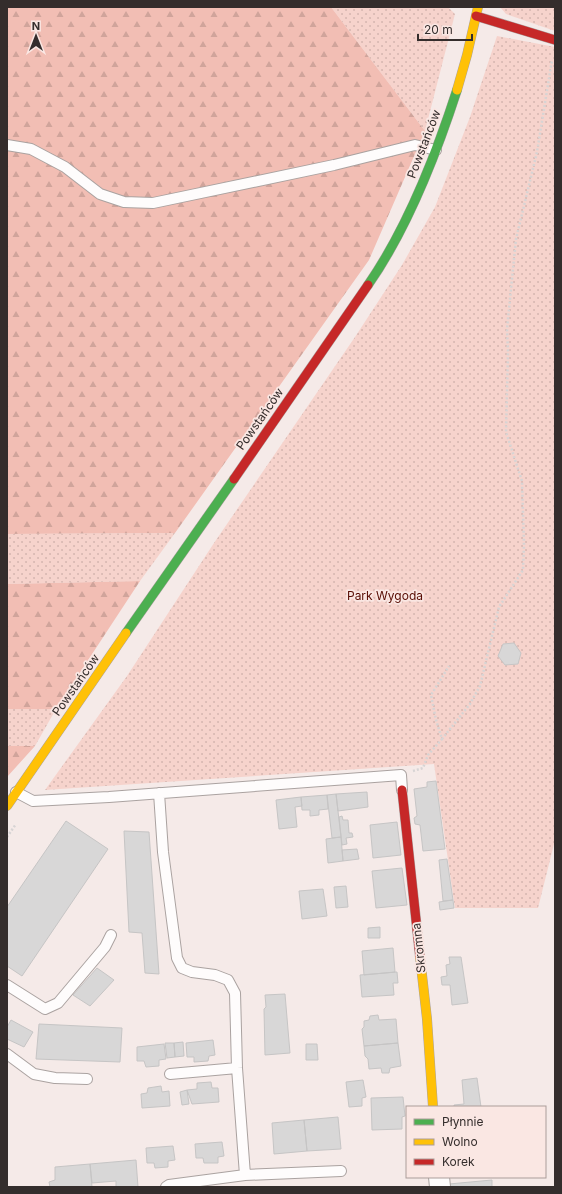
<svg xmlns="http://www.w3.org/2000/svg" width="562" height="1194" font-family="Inter,sans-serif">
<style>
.green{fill:url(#green-dots)}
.forest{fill:url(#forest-firs)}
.building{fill:#d8d7d7;stroke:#c6c5c5}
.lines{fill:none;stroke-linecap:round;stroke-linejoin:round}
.lane-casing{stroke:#aaa2a0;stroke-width:12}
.street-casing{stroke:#aaa2a0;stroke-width:22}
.fast-casing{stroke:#aaa2a0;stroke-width:10}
.slow-casing{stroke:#aaa2a0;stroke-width:10}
.jam-casing{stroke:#aaa2a0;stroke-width:10}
.path{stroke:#d7d4d4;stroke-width:2.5;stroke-dasharray:2 2;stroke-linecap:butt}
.lane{stroke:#fefcfc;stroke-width:10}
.street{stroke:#fefcfc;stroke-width:20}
.fast{stroke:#4caf50;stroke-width:9}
.slow{stroke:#ffc107;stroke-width:9}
.jam{stroke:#c62828;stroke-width:9}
.labels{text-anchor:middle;stroke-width:3.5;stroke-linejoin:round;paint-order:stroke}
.street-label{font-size:12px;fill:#342d2c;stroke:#fae7e3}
.park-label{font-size:12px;fill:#580c03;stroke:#fae7e3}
</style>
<defs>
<pattern id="green-dots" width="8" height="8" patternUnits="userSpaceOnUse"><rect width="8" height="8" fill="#f6d3cc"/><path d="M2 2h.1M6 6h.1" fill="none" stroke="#d4b5af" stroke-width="1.8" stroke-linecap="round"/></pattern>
<pattern id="forest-firs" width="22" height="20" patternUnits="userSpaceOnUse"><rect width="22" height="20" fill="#f2beb4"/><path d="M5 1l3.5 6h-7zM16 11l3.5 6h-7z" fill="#d0a49b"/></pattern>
</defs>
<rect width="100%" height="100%" fill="#f5eae8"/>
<!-- green -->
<path class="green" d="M331,7H448L455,14L425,131Z
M500,7H555V31L506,14Z
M497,36L555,47V840L538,908H455L434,764L45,790L127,676L214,543L355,337L402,265L435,207L470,117Z
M175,533L140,581L7,584V534Z
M7,709H56L35,746H7Z"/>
<!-- forest -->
<path class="forest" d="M7,7H331L425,131L369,260L175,533L7,534Z
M140,581L56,709H7V584Z
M7,746H35L7,777Z"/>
<!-- building -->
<path class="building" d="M514,643L521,653L518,664L505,665L498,656L503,644Z
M436,781L445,849L423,851L420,825L415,824L414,818L417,816L414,789L427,787V782Z
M367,792L368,807L338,811L336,794Z
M336,794L341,837L332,838L327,795Z
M327,795L328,809L319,810V815L310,816V810H302L301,797Z
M301,797L302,806L295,807L297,827L279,829L276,800Z
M342,816L343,820H348L349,833H352L353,837L346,838L347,844L342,845L339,817Z
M66,821L108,849L22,976L7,966V907Z
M397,822L401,855L373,858L370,825Z
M124,831L149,832L159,974L145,973L142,933L129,932Z
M341,837L343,861L328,863L326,839Z
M357,849L359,859L343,861L342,850Z
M447,859L453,900L443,901L439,860Z
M402,868L407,905L376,908L372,871Z
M346,886L348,907L336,908L334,887Z
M323,889L327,916L302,919L299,891Z
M453,900L454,908L440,910L439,902Z
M380,927V938H368V928Z
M393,948L395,972L364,975L362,951Z
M449,957H461L468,1003L452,1005L450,985H442L441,977L447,976L446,965L450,964Z
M97,968L114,980L90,1006L73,995Z
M397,972L398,983H393L394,995L362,997L360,975Z
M285,994L290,1053L265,1055L264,1009L266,1007L265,995Z
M378,1015L379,1020L396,1019L398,1043L364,1046L362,1029L364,1027V1021L369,1020L370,1016Z
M11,1020L33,1032L24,1047L7,1039V1027Z
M39,1024L122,1028L120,1062L36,1059Z
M213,1040L215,1055L209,1056L208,1061L194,1062V1057H187L186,1043Z
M183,1042L184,1056L175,1057L174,1043Z
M165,1043H174L175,1057L167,1058Z
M398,1043L401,1066L390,1068L389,1073H382L381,1068L369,1069L368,1059L365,1056L364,1046Z
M164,1044L166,1059L159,1060V1066L146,1067L144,1061H137V1047Z
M306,1044H317L318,1060H306Z
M477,1078L481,1107H454V1105L464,1104L462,1080Z
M363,1080L366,1097L362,1098V1106L349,1107L346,1082Z
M211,1082L212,1088H218L219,1102L192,1104L187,1090L197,1089V1083Z
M161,1086L162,1092L169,1091L170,1106L142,1108L141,1094L147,1093L148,1088Z
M187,1090L189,1104L182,1105L180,1092Z
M403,1097L405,1116L402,1117V1129L372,1130L371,1098Z
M338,1117L341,1149L307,1151L304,1120Z
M304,1120L307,1151L274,1154L272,1123Z
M222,1142L224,1156L218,1157V1163H204L203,1158H196L195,1144Z
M173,1146L175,1160L168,1161V1167L155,1168L154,1163H147L146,1148Z
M136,1160L138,1187H116V1181L92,1183L90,1164Z
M90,1164L92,1187H50L49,1182L55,1180V1167Z
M492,1180V1187H449V1184Z"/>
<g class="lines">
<!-- lane casing -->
<g class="lane-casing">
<path id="lane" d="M7,145L31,149L65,167L100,194L124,202L153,203L334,165L415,145L436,150
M16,792L33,801L109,797L401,775L402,790
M159,793L163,852L177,958L182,968L192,972L215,975L228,980L235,993L237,1068L245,1175
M7,985L45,1009L58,1003L105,947L111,935
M7,1054L34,1074L55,1078L87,1079
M170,1074L237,1068
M166,1187L169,1185L245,1175L341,1171"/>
</g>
<!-- street casing -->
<g class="street-casing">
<path id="street" d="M439,1177L440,1187"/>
</g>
<!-- fast casing -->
<g class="fast-casing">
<path id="fast" d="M368,285C407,229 436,155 457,90
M126,633L234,479"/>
</g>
<!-- slow casing -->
<g class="slow-casing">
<path id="slow" d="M457,90L467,55L478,7
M7,806L126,633
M420,957L427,1019L433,1107"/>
</g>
<!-- jam casing -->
<g class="jam-casing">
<path id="jam" d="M476,16L555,40
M234,479L368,285
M402,790L420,957"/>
</g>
<!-- path -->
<path class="path" d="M442,739L470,704L480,686L499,607L523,570L524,545L522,481L506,432L508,352L507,329L516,239L537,152L552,60
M413,771L423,768L428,755L442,739L436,720L431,695L449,666
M7,837L16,824"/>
<!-- lane -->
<use href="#lane" class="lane"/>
<!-- street -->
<use href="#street" class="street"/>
<!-- fast -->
<use href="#fast" class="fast"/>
<!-- slow -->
<use href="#slow" class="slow"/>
<!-- jam -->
<use href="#jam" class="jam"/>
</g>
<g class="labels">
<!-- street labels -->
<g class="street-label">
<text transform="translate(424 144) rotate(-69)" y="4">Powstańców</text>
<text transform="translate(260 419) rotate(-55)" y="4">Powstańców</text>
<text transform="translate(76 685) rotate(-55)" y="4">Powstańców</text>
<text transform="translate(419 948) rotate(-96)" y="4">Skromna</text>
</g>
<!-- park labels -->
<g class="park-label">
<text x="385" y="600">Park Wygoda</text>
</g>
</g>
<!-- border -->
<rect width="562" height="1194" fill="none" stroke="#342d2c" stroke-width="16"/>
<!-- legend -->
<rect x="406" y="1106" width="140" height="72" fill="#fae7e3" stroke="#ab9d9a"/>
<rect x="414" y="1119" width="20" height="6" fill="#4caf50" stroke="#ab9d9a"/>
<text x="442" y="1126" font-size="12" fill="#342d2c">Płynnie</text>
<rect x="414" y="1139" width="20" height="6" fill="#ffc107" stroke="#ab9d9a"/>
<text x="442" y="1146" font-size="12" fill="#342d2c">Wolno</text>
<rect x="414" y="1159" width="20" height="6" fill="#c62828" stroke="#ab9d9a"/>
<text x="442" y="1166" font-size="12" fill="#342d2c">Korek</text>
<!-- north arrow -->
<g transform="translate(36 36)" stroke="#fae7e3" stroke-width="3" paint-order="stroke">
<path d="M0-3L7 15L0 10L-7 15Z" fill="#342d2c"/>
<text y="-6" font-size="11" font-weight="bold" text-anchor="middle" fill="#342d2c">N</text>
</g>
<!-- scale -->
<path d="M418 34v6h54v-6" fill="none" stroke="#342d2c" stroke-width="2"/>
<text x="424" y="34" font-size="12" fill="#342d2c" stroke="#fae7e3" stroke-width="3" paint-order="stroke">20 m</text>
</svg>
